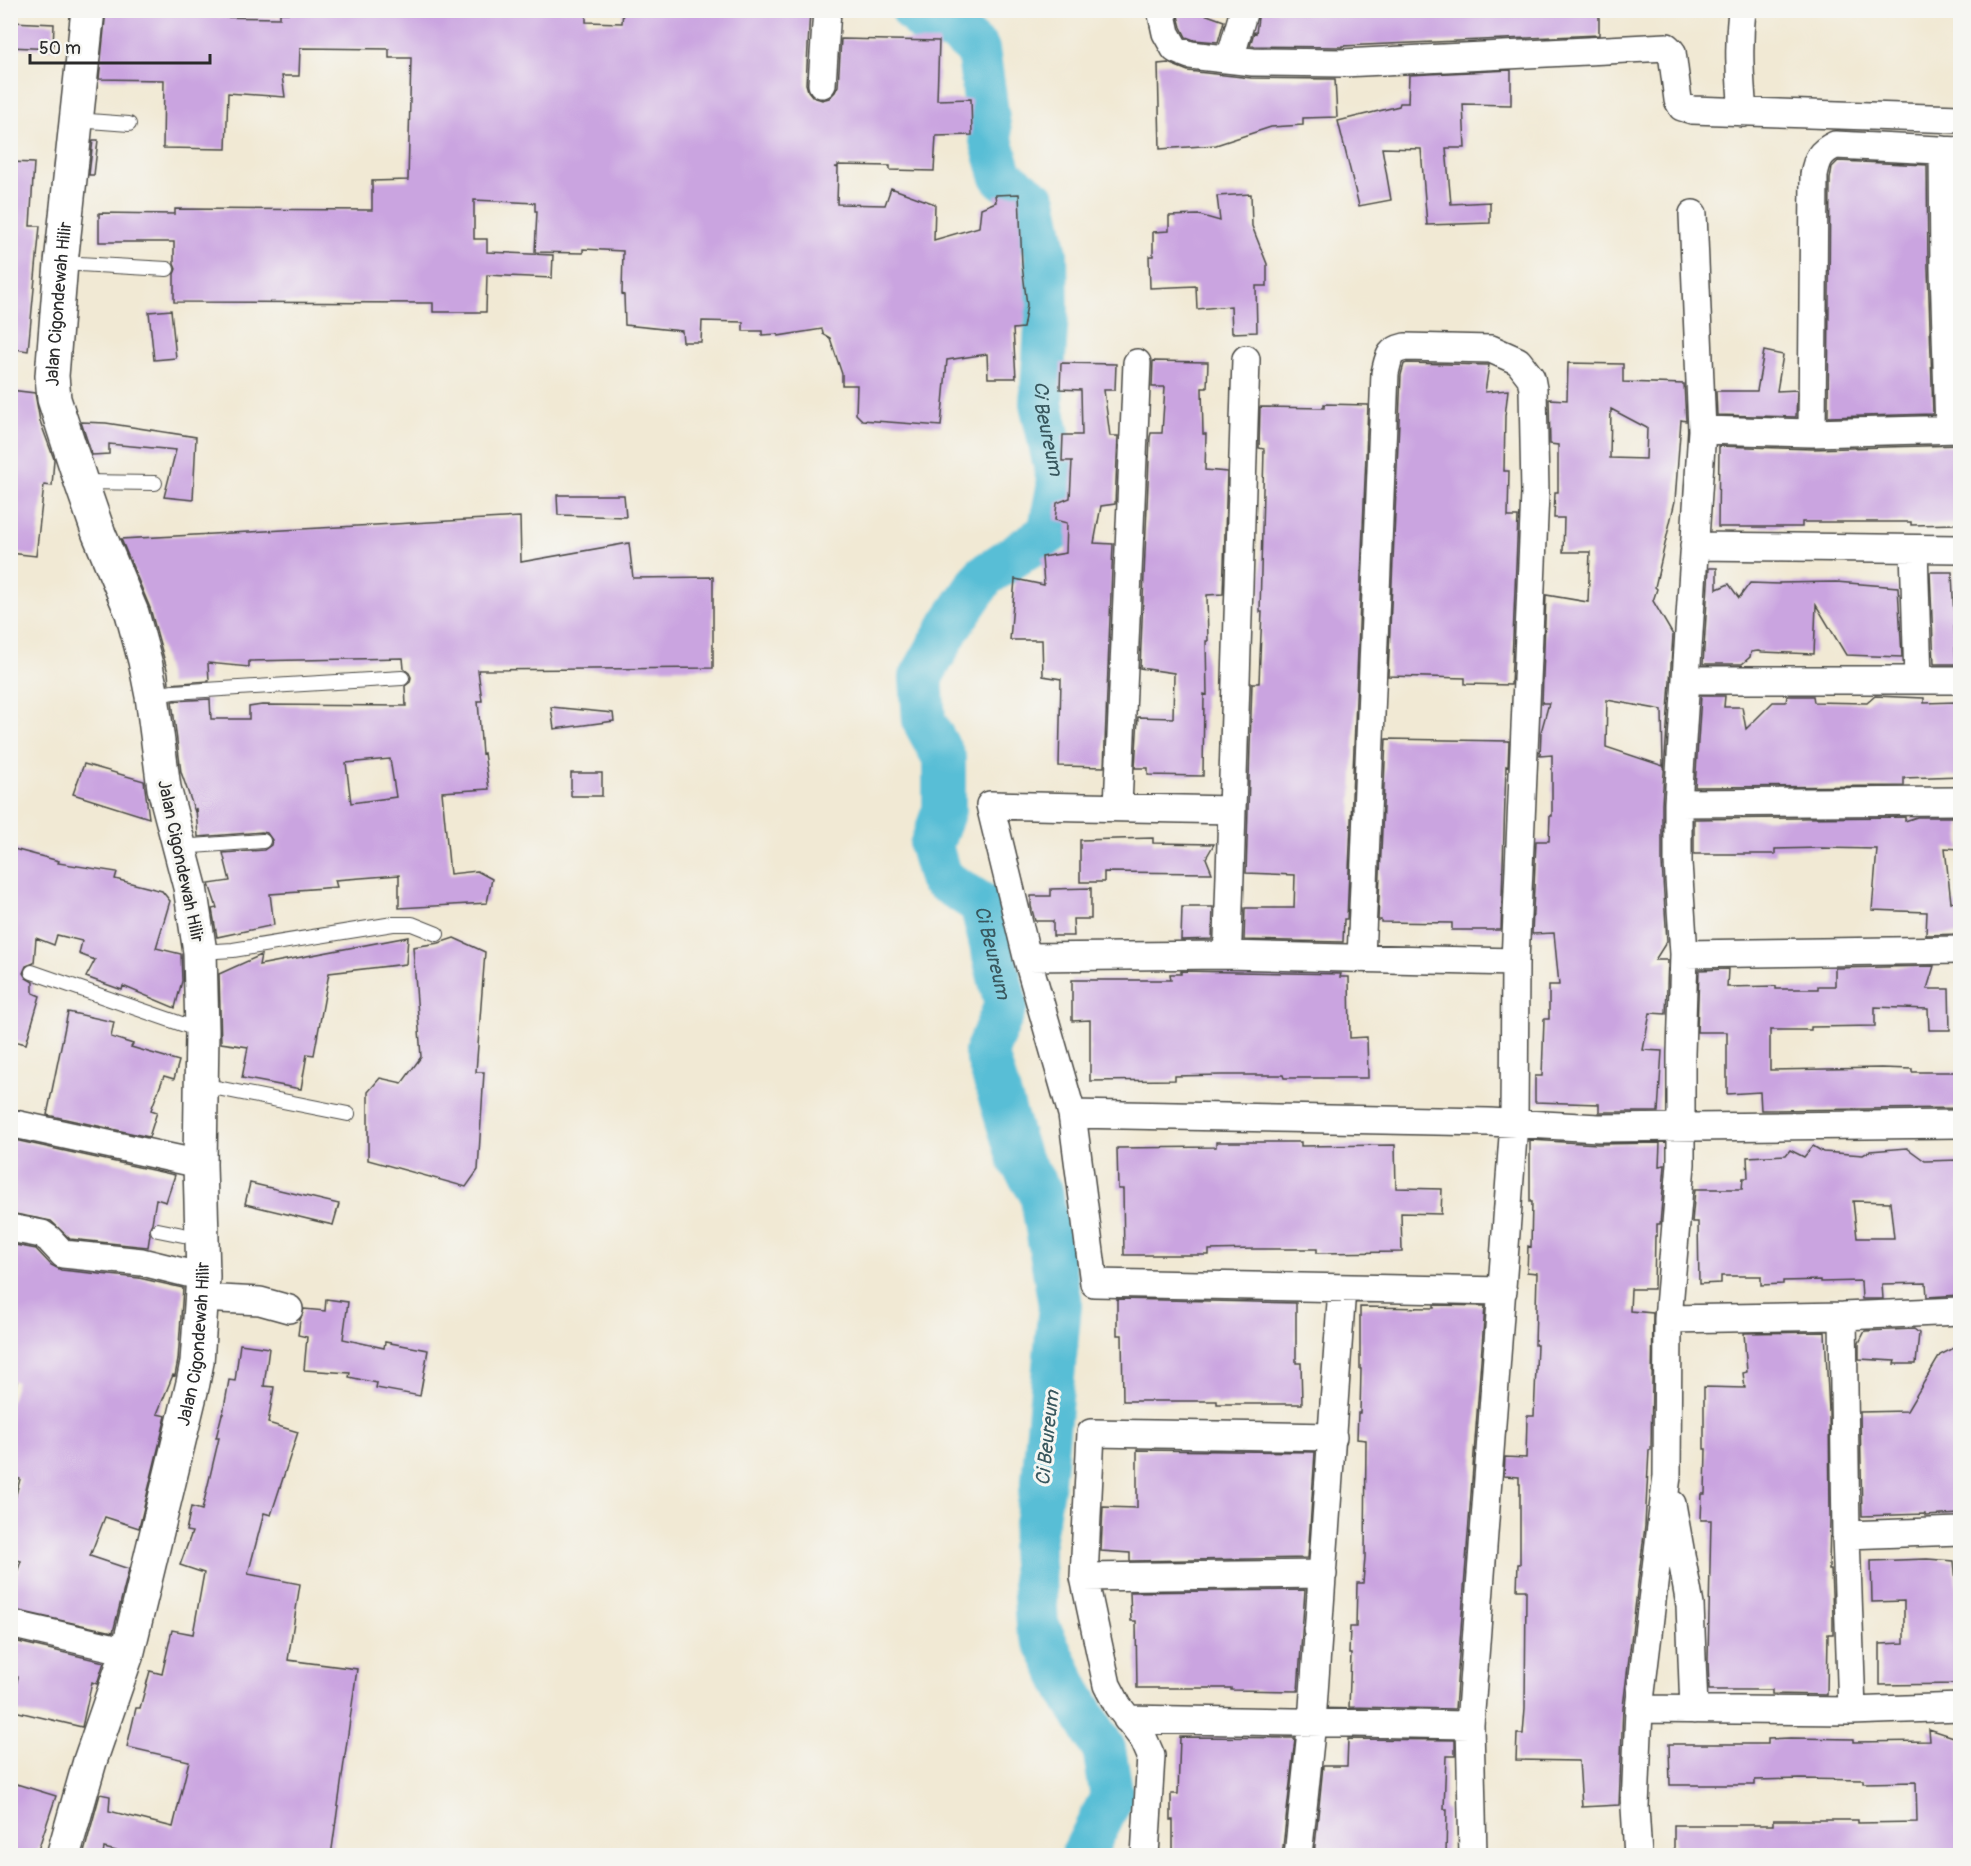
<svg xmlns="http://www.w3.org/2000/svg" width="1971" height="1866" font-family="Pangolin,sans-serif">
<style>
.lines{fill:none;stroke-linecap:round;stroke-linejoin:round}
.river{stroke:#58bed6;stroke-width:44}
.building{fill:#caa4e0;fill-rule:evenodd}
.service-casing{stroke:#494844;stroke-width:16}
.minor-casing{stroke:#494844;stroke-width:30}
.tertiary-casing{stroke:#494844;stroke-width:36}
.service{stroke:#fff;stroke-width:14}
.minor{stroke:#fff;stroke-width:27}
.tertiary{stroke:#fff;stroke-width:33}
.labels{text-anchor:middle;stroke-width:6;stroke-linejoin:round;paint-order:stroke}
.street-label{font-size:18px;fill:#2b2b2b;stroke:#f6f6f2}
.water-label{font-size:20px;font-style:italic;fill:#38575e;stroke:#f6f6f2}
</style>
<rect width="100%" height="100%" fill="#f6f6f2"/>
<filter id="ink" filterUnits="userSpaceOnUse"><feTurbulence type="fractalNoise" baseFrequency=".0167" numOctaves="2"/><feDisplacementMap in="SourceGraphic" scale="12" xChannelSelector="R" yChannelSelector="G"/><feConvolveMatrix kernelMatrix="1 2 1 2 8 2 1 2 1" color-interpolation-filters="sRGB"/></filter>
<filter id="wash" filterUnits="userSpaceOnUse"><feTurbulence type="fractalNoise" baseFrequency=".008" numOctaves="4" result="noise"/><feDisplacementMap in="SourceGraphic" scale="24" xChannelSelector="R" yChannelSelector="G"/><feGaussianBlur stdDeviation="1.35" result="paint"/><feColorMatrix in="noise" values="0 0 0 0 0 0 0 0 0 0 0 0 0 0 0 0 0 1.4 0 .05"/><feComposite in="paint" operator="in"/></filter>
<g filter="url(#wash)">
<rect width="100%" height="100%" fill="#f1e9d4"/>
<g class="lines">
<!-- river -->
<path class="river" id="s1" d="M913,10L923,21L957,32L978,50L991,140L1002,177L1035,201L1046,254L1047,314L1041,403L1059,484L1049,533L984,576L951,624L921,677L924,721L944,758V810L931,846L940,878L981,904L1006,1005L986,1052L1019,1159L1041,1193L1060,1305L1043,1481L1032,1549L1037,1625L1070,1692L1104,1749L1112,1797L1082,1856"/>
</g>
<g id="blocks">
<!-- building -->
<path class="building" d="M106,10L204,12V17L280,18V13H302V10H586V22L622,23L623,10H810L806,84L808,91L813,97L822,100L829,98L835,92L838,86L841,39L939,41L937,100L971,99L972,135L936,136L934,171L890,170V166L838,165V167H835L838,168L837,204L885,205L891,188L935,204L934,240L979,227L981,208L996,202L995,195L1019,194L1022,265L1027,305L1023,328L1013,329L1016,378H988L987,354L947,360L941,426L862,420L856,414L857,385H842V374L830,338L823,334L822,329L778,336V334L762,335V331H743V322L702,321L701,342H683L682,331L625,325L624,295L622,294L623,251L583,249V253L535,252L537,211H535V203L474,200V239H487V252L553,255L552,278L487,275L486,312H433V303L174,302V274L176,269L174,264V242H99V213L175,214V209L372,210V181L408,180L411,58H389V49L300,48L299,76H282L285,97L228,93L226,149L163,148L164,80L99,79Z
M1259,10H1412V14L1457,13V10H1599V35L1342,46V47L1250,46L1254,32L1256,33Z
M1196,11L1224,21L1218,42L1194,40L1186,37L1181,27L1178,16Z
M12,22L54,24L53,49L10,47Z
M1168,63L1188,71L1251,78L1335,79L1337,117L1303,118V125L1271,127L1216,145L1160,149L1158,64Z
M1511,70V105L1463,104L1465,148H1446L1451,204L1490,202V223L1427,225L1421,149L1382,148L1391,200L1359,206L1338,121L1399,106L1400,103H1408L1409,75Z
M93,140H98L94,175H89Z
M1838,161L1927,165L1928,269L1933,414L1828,417L1830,179L1832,167Z
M10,162L34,163L30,226H40L28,351L10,348Z
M1251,194L1252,226L1267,264V286H1256L1257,332L1232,333L1231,306L1197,309L1196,286L1150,288L1149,256H1153V232L1169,231V216L1199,215L1220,221L1217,196Z
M171,310L176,358L154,360L149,312Z
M1764,351L1783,355L1777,391L1797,390L1796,417L1717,415L1716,391H1757Z
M1153,361L1208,362L1207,388H1202L1203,434H1206L1205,470L1227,472L1223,594L1207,595L1208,641H1206L1207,695L1204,694L1203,776L1148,775V768H1135L1138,717L1173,718L1174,673L1140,668L1150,437L1151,433H1162L1165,387H1152Z
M1061,363L1116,364L1115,390H1104L1110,436H1118L1115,504L1101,506L1094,543L1113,544L1104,767L1059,766L1061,679L1043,676L1042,640H1010L1015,579L1044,585L1042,557L1066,553L1067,523L1055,520L1057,503L1070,498L1072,461H1062L1063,435H1082L1081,390L1060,389Z
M1407,363L1487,365H1489L1485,392L1508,390L1505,416L1504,471H1509L1508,517H1518L1511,685L1465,684V678L1388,676L1401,375L1404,364Z
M1568,363L1623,364V382L1684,384L1686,421L1681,420L1675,501L1655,587L1657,589L1653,601L1673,635L1662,803V864L1667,941L1655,960H1668L1666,1014L1650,1013L1643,1050L1662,1051L1658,1112H1599V1104L1535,1102V1076H1542L1544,1019H1549V985H1559L1554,933L1532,934L1536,841H1549L1550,816H1552V755L1540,756L1541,732L1549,703H1542L1546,595L1588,602L1590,552H1563L1564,518H1554L1555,492H1558V445L1550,444L1549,399L1567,400ZM1611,409L1647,428L1646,459L1610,458ZM1607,700L1662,710L1663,766L1606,747Z
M10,390L35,393L40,421L54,459L52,486L44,485L36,556L10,553Z
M1324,404L1368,405L1347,919H1344L1343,942L1244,940L1245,908H1294L1295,875L1246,873L1252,683H1259L1260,657L1262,612H1260L1264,449L1259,448L1260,407L1324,408Z
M81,422L106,423L196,437L193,500L164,497L176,450L109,444V454L92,455Z
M1960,445V524L1911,525V522H1802V527H1718L1719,446L1812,449Z
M557,495H624L626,517L558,515Z
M520,517L521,562L629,543L633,578L713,577V668L478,670L482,701H478L482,754L484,753L489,789L442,792L450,874L477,871L492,879L487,903L399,908V875L335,880L337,887L298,890L299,892L270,894L274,925L217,937L212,909L217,908L209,884L230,881L223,853L264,850L271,845L272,840L267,833L262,832L198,837L196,808L195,812L181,772L172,701L210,699L211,719H249V707L262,705L406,706L405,686L410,682L411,677L409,673L404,669L403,658L249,661V667L208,663L209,681L169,684L168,673L150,608L121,539ZM390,759L396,797L351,803L346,763Z
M1709,568H1717V589L1729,584L1739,598L1750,583L1779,584V583L1836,582L1898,587L1902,657L1846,655L1816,605L1814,654L1762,652L1758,651L1751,652L1750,657L1742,664H1703Z
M1930,572H1952L1956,664H1934Z
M1701,696H1725L1724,707H1742L1746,729L1773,702H1786L1787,696H1813L1814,702L1867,703L1875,696L1924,698V703L1956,702V713L1960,710V776L1904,778V786L1695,787Z
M551,707L613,713L614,721L554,729Z
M1386,739L1509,741L1508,767L1506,766L1501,930H1452V923L1381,922V920H1378Z
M84,764L144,781L149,818L73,794Z
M571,773H602V796H571Z
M1905,817V821L1917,817H1960V849L1945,848L1951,902L1960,903V934L1926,935L1927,912L1872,910L1877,849L1821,848L1775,849V854H1694V819Z
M1153,838V843L1214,844L1206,858L1212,873L1104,872V882H1080V840Z
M10,848L59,861L58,863L117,872L115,879L162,891L170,901L156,948L181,954L182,981L175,1008L123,986L122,990L86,977L95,960L79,954L82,941L57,935L54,945L36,938L34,963L26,966L23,973L26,978L33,982V993L40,996L26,1044L10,1040Z
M1091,888V919H1073L1074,936H1053V921H1035L1031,906V896H1051V889Z
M1182,907H1213L1212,939L1181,940Z
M408,937L406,964L329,973L314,1055L307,1054L301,1089L242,1078L248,1047L221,1043L219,974L261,955L259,965Z
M454,938L485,952L476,1072H484L478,1170L466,1187L368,1160V1092L380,1078L402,1083L421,1057L413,947L439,943Z
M1934,966L1927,989H1949L1950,1030H1929L1928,1009L1875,1007V1026L1811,1027V1030H1770V1070L1881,1068L1912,1069V1072H1958L1959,1108L1761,1110L1760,1092L1727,1094V1032H1697L1699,970L1728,969L1727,987L1776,986V989H1818V986H1835V968Z
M1181,971L1341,974L1340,977H1349L1350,1038L1367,1037L1368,1078H1284L1283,1075H1221L1175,1076V1080L1090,1081V1020L1072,1021V980H1171L1170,974H1181Z
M68,1012L114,1022L111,1037L133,1044L131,1047L179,1061L174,1079L164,1076L151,1110L157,1112L149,1137L47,1115Z
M10,1139L175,1175L166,1202L156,1199L152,1223L149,1229L150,1234L148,1247L70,1239L51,1221L10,1213Z
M1530,1140L1598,1144L1660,1143L1659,1166L1665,1165L1660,1224H1657V1236H1655L1654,1289H1631L1630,1311L1653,1313L1651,1450H1649L1645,1526L1623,1707L1619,1805L1582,1807L1579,1761L1516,1760L1517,1734H1523L1525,1708L1526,1590H1517L1518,1564H1520V1484H1519V1477L1504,1476L1505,1457L1526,1458L1527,1416H1534L1537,1345H1535L1537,1273L1527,1272L1528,1246L1531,1247L1532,1202H1530Z
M1216,1142H1301V1146L1395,1145L1396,1188L1442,1189L1441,1214L1401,1213L1402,1252L1317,1253V1249H1255L1209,1250V1255H1124L1123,1189H1118L1117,1148L1216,1147Z
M1813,1146L1823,1152L1863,1155L1870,1151L1907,1148L1925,1161L1960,1160V1295L1927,1297L1926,1283L1882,1284L1883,1299H1862L1861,1281L1821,1282V1280L1783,1281V1284L1761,1285V1276H1721V1283L1699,1284L1698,1222H1692L1695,1189H1742L1743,1178H1748L1747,1157L1786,1155L1790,1150L1804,1157ZM1853,1201L1890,1202L1894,1238H1857Z
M250,1183L339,1204L333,1225L245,1204Z
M10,1244L36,1249L51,1265L61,1270L139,1278L183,1288L178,1360L175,1376L173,1375L157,1414L166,1416L139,1528L105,1517L90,1556L129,1569L113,1632L10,1609V1592L21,1561L10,1558V1518L20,1479L10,1476V1404L17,1382L10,1380Z
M326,1299L348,1302L343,1339L384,1348L385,1342L428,1350L420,1396L376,1388L377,1383L349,1377L350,1373L304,1370L307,1337L298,1335L300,1320L304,1309L325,1311Z
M1117,1299L1296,1303V1363H1301L1302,1404H1217V1401H1123L1122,1335H1117Z
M1434,1305L1485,1306L1455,1709L1349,1707L1351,1654H1349L1350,1627H1356L1357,1583H1363L1365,1557L1366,1440L1357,1439L1358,1413H1360L1361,1369H1360V1307L1434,1308Z
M1914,1329L1919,1333L1916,1364H1894L1895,1361L1859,1359V1343L1865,1331Z
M1825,1332L1829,1412L1830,1518L1829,1570H1831L1833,1616V1634H1828L1827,1695L1772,1694V1690H1709L1708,1659L1711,1520H1701L1702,1494H1705L1706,1449H1704V1387L1745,1388L1743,1373L1747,1372L1744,1333Z
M240,1344L269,1348L264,1386L274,1387L268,1423L298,1432L271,1515L264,1513L248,1574L300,1584L288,1660L357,1669L331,1856H136L104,1848L103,1856H83L100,1794L110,1796L109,1811L173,1827L189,1761L127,1747L136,1708H140L150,1671L162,1674L172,1630L193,1634L204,1573L180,1565L192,1532L186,1531L191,1507L202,1510L219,1438H216L222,1414H223L229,1380L235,1381Z
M1960,1345V1514L1925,1516V1514L1862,1516L1860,1412L1907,1411L1940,1355Z
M1137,1450L1315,1452L1308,1558L1130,1561V1553L1101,1551L1103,1507L1137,1508Z
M1927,1559L1954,1561L1960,1622V1684L1880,1685V1644L1904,1643V1601L1872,1602L1871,1561Z
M1305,1590L1298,1691L1231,1690V1688H1137L1136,1621H1131L1130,1592Z
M10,1640L104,1662L97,1684L92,1682L82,1727L10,1710L18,1677L10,1675Z
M1929,1729L1960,1739V1856H1674V1825H1773V1820H1858V1823L1917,1822L1916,1782L1863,1783V1780L1801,1779L1755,1780V1785H1670L1669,1744H1768V1739L1790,1738L1853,1739V1742L1930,1741Z
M1180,1737L1295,1738L1282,1856H1173V1820H1171V1794H1178Z
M1348,1739L1455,1740V1756H1446L1444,1809H1447L1446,1856H1314L1323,1766H1347Z
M10,1782L56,1796L36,1856H10Z"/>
</g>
</g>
<g filter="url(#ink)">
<use href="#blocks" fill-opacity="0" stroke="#494844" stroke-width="1.5"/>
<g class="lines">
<!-- service casing -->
<g class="service-casing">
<path id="service" d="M76,120L129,124
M61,263L167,269
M83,482L155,483
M152,696L173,692L402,678
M179,847L263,841
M200,952L233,950L393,924H412L437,934
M32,972L202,1031
M202,1085L348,1114
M158,1230L203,1239"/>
</g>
<!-- minor casing -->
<g class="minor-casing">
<path id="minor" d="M1161,10L1166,33L1175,49L1182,52L1190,55L1253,62L1343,63L1667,47L1672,52L1678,100L1682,107L1692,110L1960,119
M1742,10C1738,45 1740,78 1743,113
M1230,59L1244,10
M822,84L827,10
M1943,150L1944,269L1949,429
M1702,430L1812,433L1960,429
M1812,433L1814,175C1817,159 1820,152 1835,145L1960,151
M1694,546L1960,549
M1914,549L1918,680
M1687,680H1960
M1678,803L1960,801
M1118,806L1137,363
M1232,810L990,805L1027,957L1072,1114L1094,1283L1503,1291
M1684,954L1960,950
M1226,955L1228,939L1246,359
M1027,957L1226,955L1515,962
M1361,958L1385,373C1389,357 1388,351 1405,347L1491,349L1518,361L1531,378L1533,389L1535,493L1515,962L1514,1123L1470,1725L1473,1856
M1072,1114L1489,1122L1599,1128L1960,1124
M10,1123L200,1164
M10,1228L42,1234L49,1239L63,1254L142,1262L203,1277
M200,1298L260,1301L289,1309
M1843,1316L1846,1535L1852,1711
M1668,1319L1843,1316L1960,1311
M1672,1504L1690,1605L1694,1710
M1846,1535L1960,1531
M1084,1577L1323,1574
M10,1624L128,1651
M1639,1709L1852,1711L1960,1707
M1127,1719L1470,1725
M1145,1856L1151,1756L1144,1740L1118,1706L1107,1685L1084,1577L1091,1433L1333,1437
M1298,1856L1312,1722L1342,1288
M1638,1856L1635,1807L1639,1709L1667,1476L1668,1319L1681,1164V1054L1684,954L1678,863V803L1702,430L1693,214"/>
</g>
<!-- tertiary casing -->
<g class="tertiary-casing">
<g id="tertiary">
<path id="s2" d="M63,1856L90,1761L128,1651L193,1383L197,1362L203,1277L200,1164L202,1031L200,952L190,887L164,788L152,696L145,661L132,613L99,534L81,482L54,399L52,376L61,263L88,10"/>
</g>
</g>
<!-- service -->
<use href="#service" class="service"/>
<!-- minor -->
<use href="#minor" class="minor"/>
<!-- tertiary -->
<use href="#tertiary" class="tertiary"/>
</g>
</g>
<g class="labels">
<!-- street labels -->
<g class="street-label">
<text dy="6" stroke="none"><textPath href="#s2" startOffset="1592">Jalan Cigondewah Hilir</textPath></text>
<text transform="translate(181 861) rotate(78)" y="6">Jalan Cigondewah Hilir</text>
<text dy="6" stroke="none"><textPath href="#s2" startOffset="530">Jalan Cigondewah Hilir</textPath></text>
</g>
<!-- water labels -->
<g class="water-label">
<text dy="7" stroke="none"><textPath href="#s1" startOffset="478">Ci Beureum</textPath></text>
<text dy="7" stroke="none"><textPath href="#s1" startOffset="1090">Ci Beureum</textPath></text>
<text transform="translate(1047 1438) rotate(-84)" y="7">Ci Beureum</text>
</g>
</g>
<!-- margin -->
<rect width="1971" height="1866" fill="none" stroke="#f6f6f2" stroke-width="36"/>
<!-- scale -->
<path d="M30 54v9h180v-9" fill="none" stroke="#2b2b2b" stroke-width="3"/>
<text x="39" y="54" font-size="18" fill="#2b2b2b" stroke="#f6f6f2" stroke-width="4.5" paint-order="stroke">50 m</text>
</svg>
